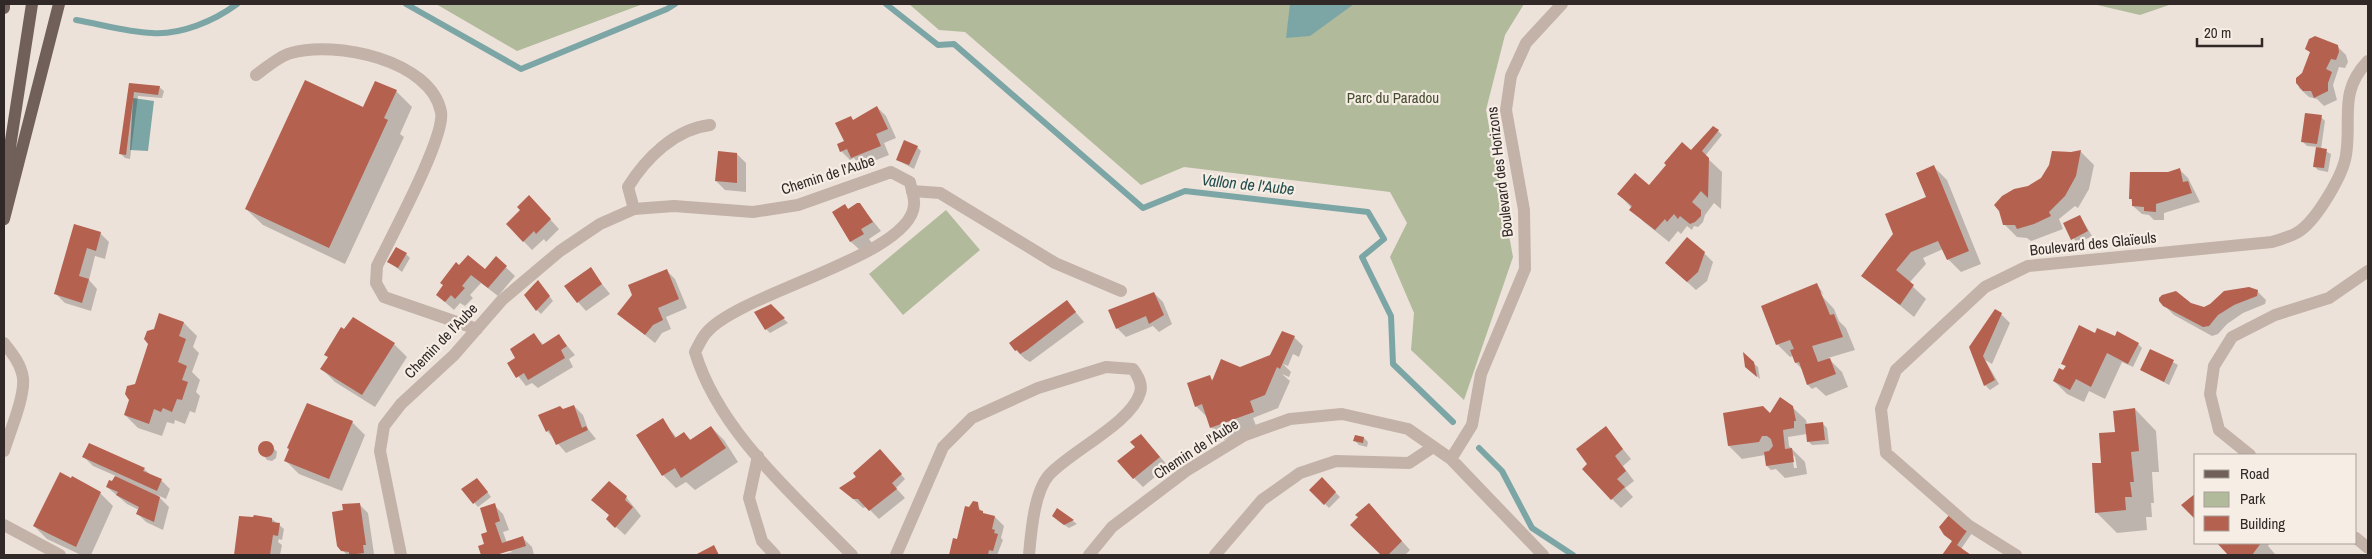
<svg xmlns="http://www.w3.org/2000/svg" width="2372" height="559" font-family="'Archivo Narrow',sans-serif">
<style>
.green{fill:#b2ba9c}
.water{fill:#7ca6a5}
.shadow{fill:#0003;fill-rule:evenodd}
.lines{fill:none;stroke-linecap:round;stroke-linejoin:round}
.stream{stroke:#7ca6a5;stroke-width:6}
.building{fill:#b56150}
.service{stroke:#c3b2a7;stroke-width:12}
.minor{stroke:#c3b2a7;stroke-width:12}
.primary{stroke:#71605a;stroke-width:12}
.labels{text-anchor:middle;stroke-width:4.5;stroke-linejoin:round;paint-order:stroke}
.park-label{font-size:15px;fill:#434c2e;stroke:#f6ede5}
.street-label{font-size:15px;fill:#312927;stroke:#f6ede5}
.water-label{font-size:16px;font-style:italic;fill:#224d4c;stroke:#f6ede5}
</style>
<rect width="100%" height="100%" fill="#ede2da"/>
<!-- green -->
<path class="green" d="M436,4H643L517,51Z
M909,4H1524L1505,35L1486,110L1513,257L1464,400L1411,350L1414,313L1390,257L1407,223L1390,192L1184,167L1141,185L965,32L939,30Z
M2093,4H2172L2140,15Z
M946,210L980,250L903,315L869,274Z"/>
<!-- water -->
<path class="water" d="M1290,4H1354L1310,36L1286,38Z
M133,98L154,101L148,151L130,150Z"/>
<!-- shadow -->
<path class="shadow" d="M2337,46L2346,55L2348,62L2345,68L2339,67L2333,85L2337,100L2324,106L2317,99L2309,97L2299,88L2298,78L2303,74L2311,53L2306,49Z
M130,84L159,87L164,91L162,98L138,96L130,159L125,158L121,154Z
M396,91L412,107L400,134L404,137L345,264L263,225L246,209L363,109Z
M877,107L886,116L896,138L884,143L889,155L861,166L854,158L850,160L841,151L851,118L854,121Z
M2321,117L2325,121L2321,149L2331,154L2328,172L2318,170L2314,166L2318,147L2307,146L2302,141Z
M1718,131L1722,135L1705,156L1722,172L1721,209L1714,203L1705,215L1703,222L1698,227L1694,226L1692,230L1687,226L1681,234L1678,231L1669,242L1644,222L1619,194L1649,187Z
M917,147L921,151L914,169L897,160Z
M2081,152L2094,165L2089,189L2078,208L2075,206L2059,219L2063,229L2031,241L2027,238L2017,237L2004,224L2028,188L2042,179L2071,154Z
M737,154L746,163V192L725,190L716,181Z
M1934,167L1947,180L1981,264L1961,272L1948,259L1943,249L1923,258L1926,264L1909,283L1926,299L1914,317L1863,275L1927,198Z
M2179,169L2188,178L2200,202L2164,213V220H2154L2149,215L2142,214L2133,206L2131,198L2168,173Z
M860,205L881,231L869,239L872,243L860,250L851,242L833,213L845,206L849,210Z
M538,206L559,229L546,242L544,239L532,250L507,224Z
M2080,216L2092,236L2077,244L2065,223Z
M75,225L100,233L109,242L105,259L95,256L89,280L97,289L91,311L65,303L56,294Z
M1704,253L1713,262L1707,281L1696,290L1666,263Z
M406,254L410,258L402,272L389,262Z
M496,258L515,276L498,296L481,283L470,295L473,298L465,306L460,303L454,310L437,295L460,266L485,270Z
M590,269L610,294L586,311L578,302Z
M666,270L675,279L687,308L666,317L671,329L662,333L655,343L619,314Z
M538,281L553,301L541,314L537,310Z
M1817,284L1824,295L1821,292V295L1834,309L1839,321L1846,328L1855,350L1828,358L1842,372L1848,387L1826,396L1816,387L1812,389L1808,385L1803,370L1796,363L1793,356L1790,357L1777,344Z
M2257,291L2266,300L2265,304L2243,313L2227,324L2218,334L2212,336L2174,315L2162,303L2191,304L2204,308Z
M1154,293L1163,302L1172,324L1159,332L1153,326L1126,337L1117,328Z
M1067,302L1084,322L1030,362L1025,359L1016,350Z
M771,306L788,323L770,333L766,329Z
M2001,314L2010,323L1992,364L1985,360L1999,384L1990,390L1985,385L1970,347Z
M160,315L184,323L197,336L193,347L199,353L192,372L200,380L196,392L200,396L195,413L190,411L185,424L175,420L174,424L167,422L162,436L138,428L125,415Z
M2096,334L2138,344L2142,348L2133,367L2122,362L2105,399L2089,391L2084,402L2067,394L2054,381L2066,367L2063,363Z
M534,335L544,345L559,336L575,355L569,359L573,367L538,388L532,383L526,386L508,363L517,359Z
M1294,337L1303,346L1299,357L1293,354L1288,366L1283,364L1291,372L1289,377L1282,374L1290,381L1278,408L1253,418L1257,428L1224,440L1211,427L1208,418L1196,406L1209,376L1214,381L1246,371L1271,356Z
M394,344L407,357L375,407L335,382L322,369Z
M2151,350L2178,365L2169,385L2142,370Z
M1753,363L1758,367L1760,379L1751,371Z
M574,406L583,415L588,429L596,439L566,453L547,431L563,410Z
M1792,407L1806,420L1807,425L1823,424L1827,428L1829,444L1812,445L1808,441L1807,434L1788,437L1789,446L1805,462L1807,474L1785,478L1776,469L1771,470L1767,466L1765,455L1742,459L1729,446L1725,414L1771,415ZM1792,454L1795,457L1797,468H1794Z
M2135,409L2156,431L2159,472H2152L2154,503H2151L2152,517H2146L2147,530L2117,533L2096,512L2116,433Z
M662,420L677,438L684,434L691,440L711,427L724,440L738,462L695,490L686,482L676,488L663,475L638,436Z
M352,422L365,435L342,491L299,474L286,461Z
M1606,428L1631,459L1623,466L1634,481L1625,488L1633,497L1621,508L1612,499L1589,465Z
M1364,438L1368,442L1367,447L1359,445L1355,441Z
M264,442L269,443L277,452L276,458L272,461L267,460L259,450L260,444Z
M1149,444L1168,466L1143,487L1134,478Z
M884,455L905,479L896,488L905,498L879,519L867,507L863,508L841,488Z
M84,457L144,469L151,475L161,480L170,489L166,499L157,495L169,507L163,530L146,522L137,513L139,510L127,504L107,487L116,476L93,466Z
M1322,479L1340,497L1329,508L1311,490Z
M481,483L491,497L478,507L463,490Z
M100,493L113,506L91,555H81L47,539L34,526Z
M626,497L641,516L625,535L607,519Z
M359,504L368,513L374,554L372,555H347L338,545L344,511Z
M977,504L983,514L995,517L1004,526L1001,538L1003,540L997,555H950L954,540L961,542Z
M494,505L503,514L509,530L503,532L507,543L523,538L532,547L534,555H500L512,552L510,550L492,555H482L480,547L486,545Z
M1058,510L1073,521L1077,524L1069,528L1057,520Z
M1377,513L1410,550L1405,555H1383L1352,525Z
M1950,515L1972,533L1961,549L1969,555H1943L1953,542Z
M240,517L272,519L279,525L284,529L282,540L279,539L278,542L282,545L280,555H235Z
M2219,543H2270L2268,546L2275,554L2230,555Z"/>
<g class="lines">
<!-- stream -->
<path class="stream" d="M406,4L521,69L667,9L675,4
M886,4L938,45L954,44L1143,208L1185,191L1368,212L1384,239L1362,257L1391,316L1393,364L1453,422
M76,20C100,24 126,32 152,33C181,35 214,21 237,4
M1479,448L1502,471L1532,528L1573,555"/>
</g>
<!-- building -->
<path class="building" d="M2315,36L2338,45L2339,52L2336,60L2331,59L2326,69L2332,72L2328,83V91L2314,98L2311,91H2303L2296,83V78L2302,73L2310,52L2305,49L2309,39Z
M305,80L363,107L375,81L397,90L384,118L388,120L329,248L245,209Z
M129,83L160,86L158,95L134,92L126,155L119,154Z
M877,106L888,129L876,134L881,146L851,158L847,149L840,152L837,144L844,141L835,123L851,116L853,120Z
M2305,113L2322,115L2317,144L2301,142Z
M1713,126L1719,130L1702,151L1709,158L1708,198L1701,191L1692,202L1701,210V216L1695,222L1690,224L1680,216L1678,219L1674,214L1667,222L1665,219L1655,230L1629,210L1632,206L1617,194L1635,173L1649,185L1666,165L1664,163L1682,142L1691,150Z
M904,140L918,146L909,165L896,160Z
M2316,147L2327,149L2324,168L2313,167Z
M2081,150L2076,176L2065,196L2049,212L2051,216L2034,224L2017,229L2015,225H2003L1999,211L1994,205L2002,196L2014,189L2028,186L2041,178L2049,165L2052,151L2071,152Z
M718,151L737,153V183L715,181Z
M1934,165L1969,251L1947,260L1938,241L1911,252L1896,270L1914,285L1900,305L1861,276L1893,234L1885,214L1926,197L1916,173Z
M2180,168L2183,182L2188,181L2192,193L2156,204V212L2144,211V207L2132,206V199H2129L2130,172H2168Z
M529,195L551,219L536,234L534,231L523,242L506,224L520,210L517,207Z
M857,203H860L873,222L861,229L864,234L850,242L832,212L845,204L848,209Z
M2080,215L2088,231L2071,240L2063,223Z
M74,224L101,232L96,251L87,248L79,276L89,279L82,303L54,294Z
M1687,237L1705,252L1698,272L1687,282L1665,263Z
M396,247L407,253L398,268L387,262Z
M468,255L485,269L496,256L507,266L488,288L471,275L462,286L465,288L455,299L451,295L445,302L436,295L443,285L440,283L456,262L459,265Z
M591,267L602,284L577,303L564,286Z
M667,269L679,299L658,308L663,320L653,325L645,335L617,314L632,295L628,285Z
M538,280L550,296L536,311L524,295Z
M1817,283L1830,315L1834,314L1843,337L1812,346L1818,362L1830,358L1836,374L1807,385L1799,362L1795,363L1790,350L1794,349L1790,340L1776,345L1761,306Z
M2249,287L2258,290L2257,296L2234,305L2218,315L2209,326L2203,327L2163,306L2159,301V298L2162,295L2176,291L2191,303L2204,307L2210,304L2224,291Z
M1154,292L1164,315L1149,324L1146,316L1116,329L1108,310Z
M1067,300L1076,312L1027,350L1020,354L1017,350L1015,351L1009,343Z
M771,304L785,318L765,330L754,312Z
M1995,309L2002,313L1983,356L1995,380L1984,386L1969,347Z
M159,313L184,322L179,336L186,339L178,362L187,366L182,380L188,382L182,400L177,399L172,412L163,408L161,412L154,409L149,424L124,415L129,400L125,394L127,386L135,384L148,344L144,339L147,331L154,329Z
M353,317L395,343L362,395L320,369L328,357L324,355L341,327L344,329Z
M2079,325L2095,333L2097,328L2115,336L2117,331L2139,343L2128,364L2107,353L2091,387L2076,379L2070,390L2053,381L2059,368L2063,370L2066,366L2061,364Z
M1282,331L1295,336L1280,369L1277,367L1265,395L1250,401L1254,412L1210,428L1202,404L1195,407L1187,383L1210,375L1212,381L1221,359L1240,367L1270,355Z
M534,333L542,345L559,334L567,346L561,350L565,358L528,380L524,373L516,378L507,363L515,358L510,349Z
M2150,349L2174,360L2164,382L2140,370Z
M1743,352L1754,362L1757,377L1745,367Z
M1780,397L1793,406L1796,421H1794V428L1783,430L1785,449L1792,448L1794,462L1766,466L1764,452L1769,451L1773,446L1771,439L1767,436H1762L1759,442L1728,446L1723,413L1763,406L1770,413Z
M307,403L353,421L329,479L284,461L289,449L287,448Z
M574,405L582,428L586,426L588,430L556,445L549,430L546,432L538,415L560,406L563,409Z
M2135,408L2139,451L2131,452L2134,482H2130L2132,497H2125L2126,510L2095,513L2092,463H2101L2099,433L2115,432L2113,411Z
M663,418L675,438L684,432L690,440L711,426L726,448L681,478L675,468L662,476L636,435Z
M1823,422L1825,440L1807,442L1805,424Z
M1606,426L1623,449L1615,456L1626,471L1617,479L1625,487L1611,500L1582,469L1587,464L1576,449Z
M1141,434L1160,457L1133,479L1117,461L1135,447L1130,442Z
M1355,435L1364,437L1363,443L1353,441Z
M258 449a8 8 0 1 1 16 0a8 8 0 1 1-16 0Z
M89,443L145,468L143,471L162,479L157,491L82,457Z
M880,449L902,474L892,483L897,489L869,511L858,499H853L839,488L856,477L853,473Z
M60,472L71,478L72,476L101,492L76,547L33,526Z
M115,476L160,497L154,522L136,514L139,507L116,495L118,492L106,487L109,480L112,481Z
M1322,477L1336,492L1324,505L1309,490Z
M477,478L488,492L473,504L461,489Z
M609,481L627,496L625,500L633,507L615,528L606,519L609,515L591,500Z
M2196,493V520L2181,505Z
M973,501L978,502L979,510L983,511V513L995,516L992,529L995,530L994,533L998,534L993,551L989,550L988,555H949L953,538L957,539L965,506L969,507Z
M360,503L366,545H363L364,553L349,555V552L341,551L337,546L332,512L343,510L342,504Z
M495,503L500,521L495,523L502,543L523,536L526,546L496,555H481L478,546L484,544L481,534L487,532L480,508Z
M1369,503L1402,541L1388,555H1381L1350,525L1358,517L1355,515Z
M1057,508L1074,520L1064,525L1052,516Z
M1950,514L1969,528L1957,545L1971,555H1942L1952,541L1944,535L1939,527Z
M254,515L272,518V522L280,523L278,536L273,535L270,555H234L239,516L253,517Z
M2217,543H2261L2252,555H2228Z
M714,545L719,555H695Z"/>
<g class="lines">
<!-- service -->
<path class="service" d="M256,75C266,68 279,56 291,53C335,40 431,60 441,112C446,136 390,239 377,266L376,283L384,297L477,329
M912,191L940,193L1055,263L1121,291
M634,209L628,187C646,158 675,129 710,125
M758,456L749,498L762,541L775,555"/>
<!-- minor -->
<path class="minor" d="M4,343C12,353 21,364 23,378C25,397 10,431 4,451
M2250,455L2219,430L2210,394L2214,366L2232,337L2275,315L2329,298L2368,271
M1451,459L1472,425L1481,374L1525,269L1524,210L1506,110L1511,76L1526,43L1562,4
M4,525L60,555
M2356,538L2368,548
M401,555L380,451L384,426L401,404L454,355L502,300L560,251L600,224L634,209L674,206L753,212L798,205L891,172L910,182C911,189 915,198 914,205C911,256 742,292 707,332C702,337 699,345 695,352C719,432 795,496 852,555
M896,555L943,447L972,418L1038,388L1106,367L1133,369C1138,376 1143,384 1140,393C1131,423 1071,451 1049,475C1034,492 1031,533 1029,555
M1089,555L1112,527L1186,471L1245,435L1290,419L1342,414L1408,429L1451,459L1543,555
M1215,555L1262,500L1300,473L1336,461L1409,463L1433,447
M2016,555L1968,525L1886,453L1881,409L1896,370L1985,287L2028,266L2272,242C2281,239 2294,236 2301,230C2317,218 2343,176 2346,155C2352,119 2338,92 2368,61"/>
<!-- primary -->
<path class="primary" d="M4,8V4
M4,186L32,4
M4,219L59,4"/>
</g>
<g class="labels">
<!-- park labels -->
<g class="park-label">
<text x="1393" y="103">Parc du Paradou</text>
</g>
<!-- street labels -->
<g class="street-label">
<text transform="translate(1500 172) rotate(-97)" y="5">Boulevard des Horizons</text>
<text transform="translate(828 175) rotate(-18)" y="5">Chemin de l'Aube</text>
<text transform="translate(2093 244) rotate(-6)" y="5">Boulevard des Glaïeuls</text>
<text transform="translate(441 341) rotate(-46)" y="5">Chemin de l'Aube</text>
<text transform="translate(1196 449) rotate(-33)" y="5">Chemin de l'Aube</text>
</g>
<!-- water labels -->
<g class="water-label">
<text transform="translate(1248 184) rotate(6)" y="6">Vallon de l'Aube</text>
</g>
</g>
<!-- border -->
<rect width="2372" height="559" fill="none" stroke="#312927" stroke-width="10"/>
<!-- legend -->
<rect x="2194" y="454" width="162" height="90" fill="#f6ede5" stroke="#a79f99"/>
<rect x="2204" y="470" width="25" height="8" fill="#71605a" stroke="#a79f99"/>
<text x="2240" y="479" font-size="15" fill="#312927">Road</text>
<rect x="2204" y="492" width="25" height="15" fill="#b2ba9c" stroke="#a79f99"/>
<text x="2240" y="504" font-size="15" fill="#312927">Park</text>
<rect x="2204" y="516" width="25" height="15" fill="#b56150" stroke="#a79f99"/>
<text x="2240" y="529" font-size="15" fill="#312927">Building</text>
<!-- scale -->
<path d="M2197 38v8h65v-8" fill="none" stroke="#312927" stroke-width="2.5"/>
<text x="2204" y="38" font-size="15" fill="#312927" stroke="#f6ede5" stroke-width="4" paint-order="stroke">20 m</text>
</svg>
